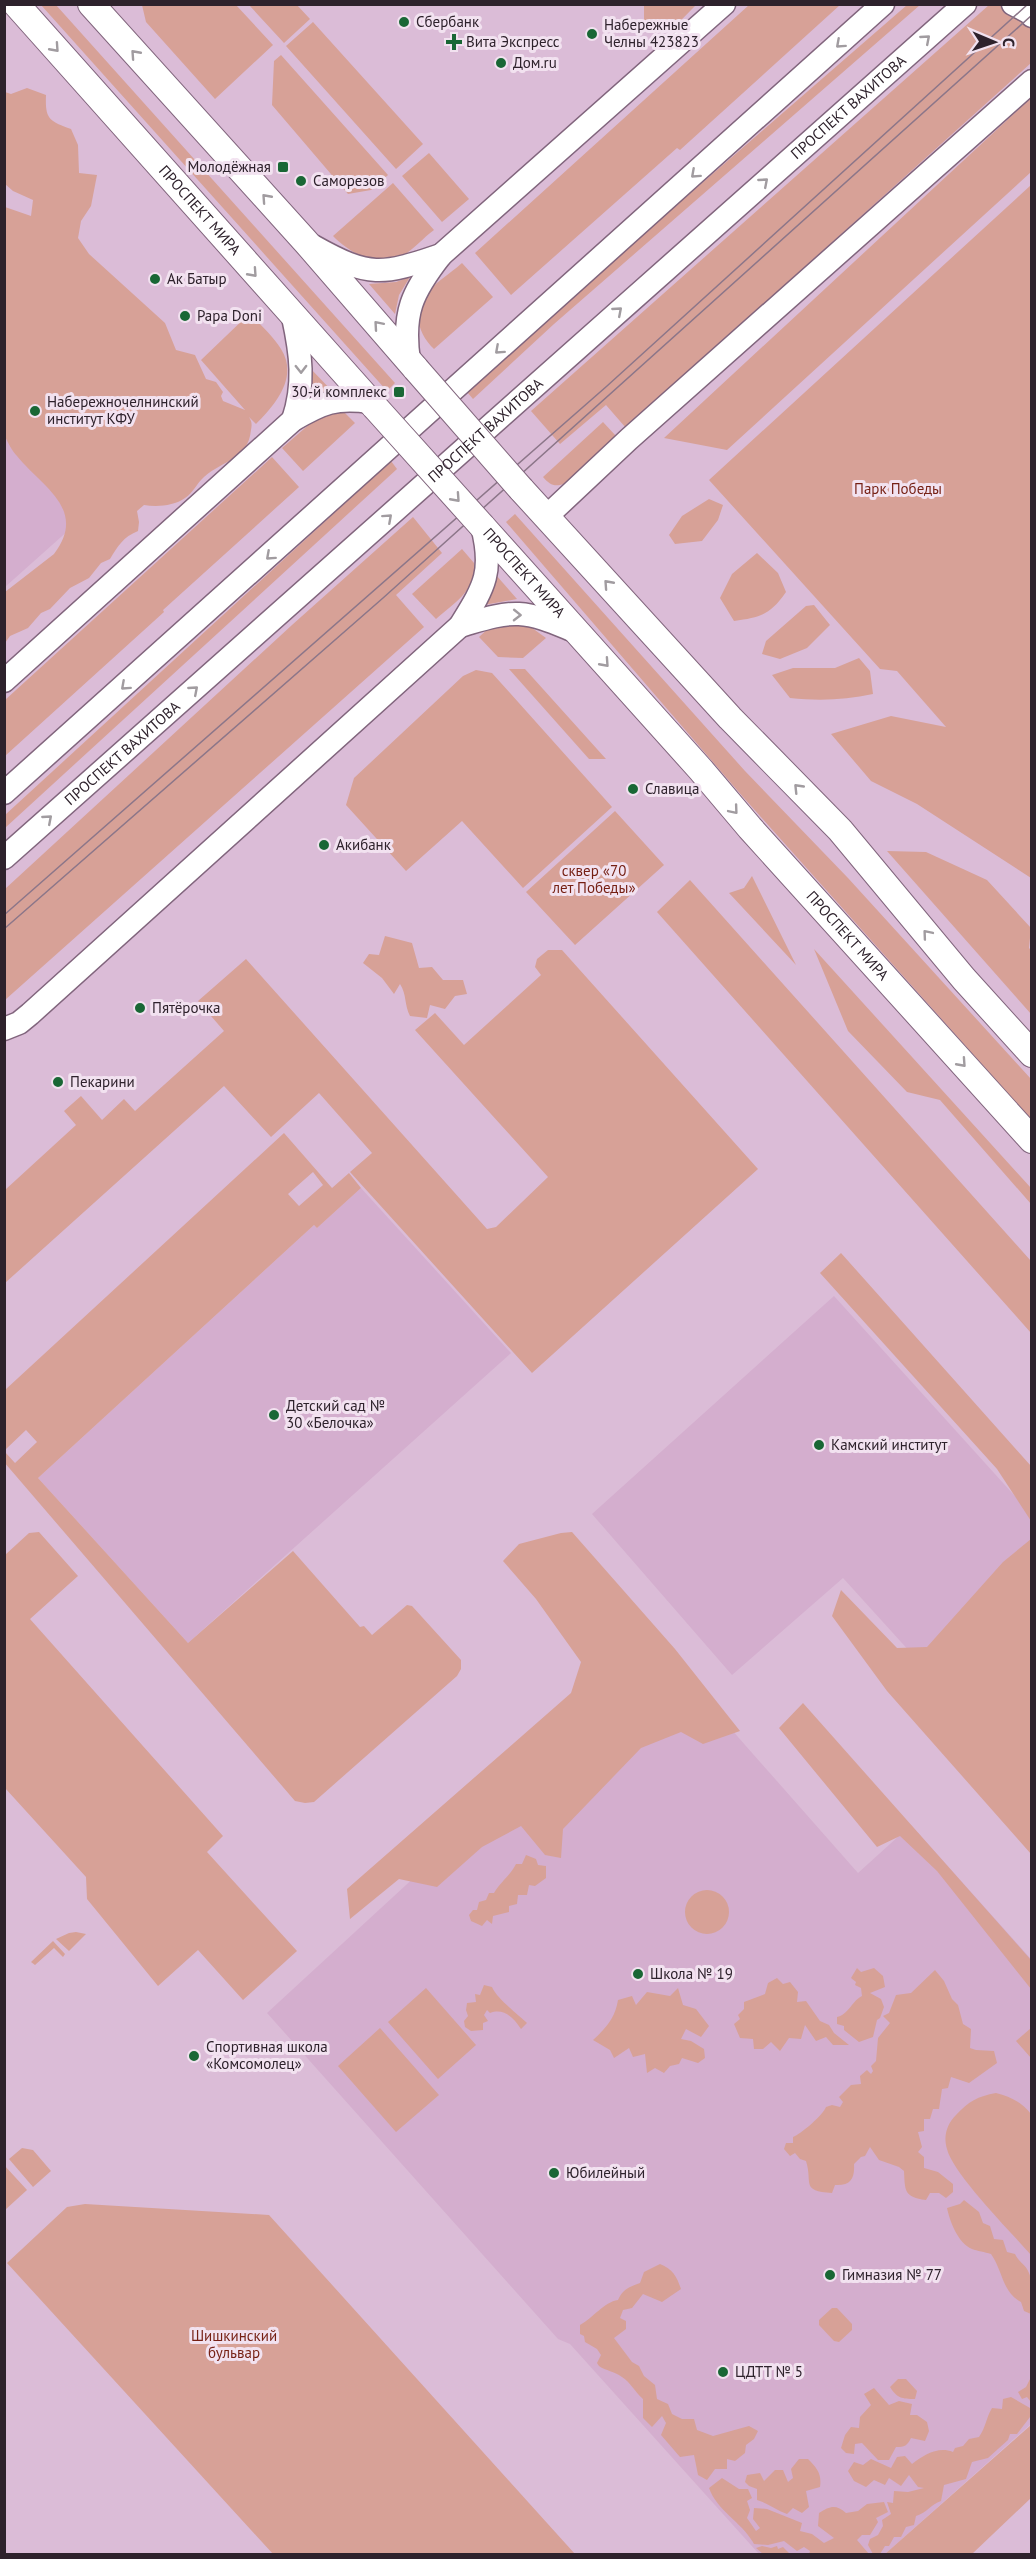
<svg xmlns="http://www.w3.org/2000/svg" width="1036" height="2559" font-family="'PT Sans',sans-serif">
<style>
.built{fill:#d4aece}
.green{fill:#d7a197;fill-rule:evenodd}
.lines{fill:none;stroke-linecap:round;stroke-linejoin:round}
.secondary-casing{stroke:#81657d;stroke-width:25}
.primary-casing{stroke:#81657d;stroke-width:28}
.secondary{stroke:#fff;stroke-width:22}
.primary{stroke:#fff;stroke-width:26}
.tram{stroke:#8c7689;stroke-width:1.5}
.primary-bridge-casing{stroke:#81657d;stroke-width:28;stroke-linecap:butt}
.primary-bridge{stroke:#fff;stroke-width:26}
.oneway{stroke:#a19ca0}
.poi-dot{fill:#196735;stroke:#f2e2f0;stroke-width:2}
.labels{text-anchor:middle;stroke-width:6;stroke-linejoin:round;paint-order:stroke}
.poi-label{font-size:15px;fill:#2e222c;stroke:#f2e2f0;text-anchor:start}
.street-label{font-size:15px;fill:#2e222c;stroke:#f2e2f0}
.park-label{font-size:15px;fill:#751f13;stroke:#f2e2f0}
</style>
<rect width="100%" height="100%" fill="#dbbcd7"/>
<!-- built -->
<path class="built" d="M4,344L126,479L5,587H4Z
M361,1188L511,1353L188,1643L38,1478L314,1225L317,1228Z
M834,1296L1031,1514V1585L931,1675L843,1578L732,1675L592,1514Z
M664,1653L858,1873L911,1825L1031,1959V2424L885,2554H759L570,2344L558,2339L267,2013L519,1781Z"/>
<!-- green -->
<path class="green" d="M41,5H56L395,383L387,391Z
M142,5H236L273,45L215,99L146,22Z
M249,5H297L310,19L284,43Z
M644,5V4L696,5C682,18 670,38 649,31L644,22Z
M749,5H840L680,150L677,148L511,295L475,253Z
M907,5H920L554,324L473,399L467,392L549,316Z
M989,5H1031V63L626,428L606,405L560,444L531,411Z
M313,22L423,144L396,169L286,46Z
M281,55L388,175L371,190L348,194L272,105L274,61Z
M27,88L46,95C45,119 49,121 71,129L78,145L79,173L97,175L91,206L81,221L78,238L89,254L165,323L176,350L195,355L206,379L216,382L223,392L221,396L223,401L245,410L201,360L250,313C260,325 273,336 281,349C299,377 275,405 256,424L249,417C252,422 252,424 251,430C248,460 223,460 204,477C197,483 193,493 185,498C174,506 157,507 144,505L137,511L139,522L138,531C123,537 118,546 110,559L101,563L89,578L70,588L50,609L41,613L28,628L10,636L5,643V592L54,554C88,509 42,487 17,456C12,451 8,443 5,436V207L31,216L33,200L13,191L5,184V92L11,94Z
M1031,98V172L727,450L664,438Z
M429,153L469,199L442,222L402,176Z
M393,183L434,230C423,238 412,251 401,257C377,269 350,253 333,236Z
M1031,185V878L917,804L871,781L831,734L891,716L946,727L897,671L880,669L709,480Z
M462,263L493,297L434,349C421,337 412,316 423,298C429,287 452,272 462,263Z
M410,277L399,295L395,314L369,284L396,282Z
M310,368L333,392L307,397Z
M344,412L355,423L303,471L282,448L320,415Z
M603,422L616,436L564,484C554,487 550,485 543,477Z
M272,457L299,487L163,610L164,612L5,756V700Z
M391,461L397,469L5,828V815Z
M709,499L723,505L718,520L702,541L675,544L669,535L682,516Z
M515,514L745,771L848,878L1031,1079V1119L743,797L506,522Z
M413,517L442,553L396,595L424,627L5,1000V889L292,625Z
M462,549L474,563C477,590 454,603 436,619L412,594Z
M757,553L778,573L786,592C770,615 761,617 734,621L720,598L732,574Z
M496,575L517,599L484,605L494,589Z
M814,605L830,625L807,648L780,659L762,654L766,641L806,606Z
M499,624L528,625L546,638L523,658L498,657L479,637L491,626Z
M859,658L870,671L873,694C845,700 819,701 790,698L772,675L793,668H835Z
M509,669H525L606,759H589Z
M476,670L492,673L612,807L523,888L462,821L406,871L346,805L354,778L463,676Z
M615,811L664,865L575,945L526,892Z
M887,851L926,852L987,880L1031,928L1029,948L1032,951L1031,1014Z
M752,876L796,965L729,893L744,888Z
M690,880L1031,1261V1333L657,912Z
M385,936L412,943L419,968L432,967L443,980H463L467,994L455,996L445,1009L430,1005L427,1018L410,1016C404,1004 407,995 400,984L394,994L382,978L363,963L369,954L379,955Z
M814,949L1031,1188V1204L940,1100L907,1092L848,1031Z
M548,950H562L758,1169L532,1373L350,1172L372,1153L319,1093L271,1137L224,1086L5,1283V1190L76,1125L64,1111L81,1096L102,1120L124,1099L135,1111L224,1031L198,1001L246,959L487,1229L496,1227L548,1177L415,1030L435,1013L464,1045L541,975L535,967L537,959Z
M284,1133L332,1188L349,1173L361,1188L317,1228L314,1225L38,1478L188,1643L293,1551L360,1627L364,1626L372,1635L407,1605L412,1606L461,1660V1669L457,1676L314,1802L305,1803L295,1801L4,1462L5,1452L15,1463L37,1442L26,1430L5,1450V1390ZM313,1172L323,1185L299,1206L288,1194Z
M841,1253L1031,1466V1521L997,1469L820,1273Z
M39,1532L78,1576L30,1619L223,1836L207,1852L297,1951L243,2000L198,1950L158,1986L87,1899L86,1877L5,1788V1555L29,1533Z
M572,1532L675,1649L740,1731L703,1744L681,1732L641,1748L563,1829L561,1858L545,1855L521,1826L482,1847L437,1887L399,1879L350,1919L347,1889L571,1693L581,1662L536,1599L503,1561L519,1544L561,1533Z
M1031,1539V1854L887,1691L832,1616L841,1590L897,1648L927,1647L1003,1562Z
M803,1703L1031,1960V1989L937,1871L900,1836L877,1847L779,1728Z
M526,1855L536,1859L538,1865L546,1866V1878L535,1886L529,1885L527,1895H518L517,1904L509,1906V1912L493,1916L492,1924L487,1920L482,1926L471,1921L469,1915L473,1910H477L479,1902L486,1900L489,1893H494C501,1881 510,1876 516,1864H522Z
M685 1912a22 22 0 1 1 44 0a22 22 0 1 1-44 0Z
M76,1932L86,1934L69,1951L56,1939L69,1933Z
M53,1941L65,1954L63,1957L54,1948L35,1965L31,1962Z
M857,1968L861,1972L874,1968L883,1976L885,1987L870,1993L881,1999L884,2007L880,2018L877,2020L873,2037L859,2042L844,2030V2026L837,2024V2017C848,2015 852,2001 862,1996L861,1988L855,1985L856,1982L851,1978Z
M935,1970L944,1981L952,1999L958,2005L963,2024L971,2029L970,2048L976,2050L994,2051L997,2063L969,2083L951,2077L948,2088L942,2089L939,2109H933L930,2119H924V2131L918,2132L922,2147L918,2152L924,2157V2168L938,2172L953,2184V2192L946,2198L939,2193H930L926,2200C904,2197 905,2191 904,2171L899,2167L879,2160L870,2147L865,2156L861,2157L854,2164C855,2179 850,2186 835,2185L832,2193C800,2191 813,2183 806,2161L800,2159L795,2153L790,2156L784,2149L786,2143H793V2137C801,2134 823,2115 826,2107L832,2105L840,2107L843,2102L839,2097L851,2085L861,2084L860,2076L867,2070L871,2074L873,2071L871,2066L876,2061L878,2038L890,2023L883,2016L889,2013L896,1995L911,1993Z
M777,1978L783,1984L790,1982L798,1992L797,2002L806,2001L820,2021L829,2025L834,2033L849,2045H833L826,2037L816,2041L805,2025L801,2039L789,2038L780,2051L771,2042L763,2049H754L753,2039L740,2038L734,2024L740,2019L738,2015L744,2009V2002L765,1994L768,1983Z
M484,1985L492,1987C497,1999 518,2014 527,2023L521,2029C513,2017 504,2008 490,2013L487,2010L484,2015L488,2021L483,2023V2030L471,2031L465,2027L464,2021L468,2016L466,2010L467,2003L476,2002L475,1994L480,1995Z
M426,1988L476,2045L438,2079L388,2022Z
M678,1988L683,2005L696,2009L709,2026L701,2037L686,2029L681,2039L691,2041L704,2049L705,2058L698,2063L682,2058L679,2064L670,2066L664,2073L655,2068L647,2073L645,2054L633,2057L629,2048L614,2058L610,2050L593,2040C607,2027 615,2018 618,2000L632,1996L636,2005L647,1992L670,1996Z
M380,2028L439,2095L396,2132L338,2066Z
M1031,2028V2058L1016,2041Z
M996,2093C1011,2097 1021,2102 1031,2114V2255C1012,2233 953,2174 947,2149C943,2136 947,2124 956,2115C968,2102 978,2096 996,2093Z
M22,2148L33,2150L51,2171L33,2187L9,2159Z
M4,2165L27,2190L5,2210H4Z
M964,2200L979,2212L983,2223L990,2226L994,2239L1003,2240L1007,2252L1015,2254C1019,2262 1023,2263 1027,2269C1035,2282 1032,2300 1031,2314L1024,2311L1021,2302C1002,2292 1003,2271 991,2254C985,2252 977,2251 972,2249C958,2243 950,2222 947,2208L960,2204Z
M85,2204L269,2215L575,2554H273L7,2263L67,2207Z
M660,2264C673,2269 677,2277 681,2289L662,2302L643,2294L632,2308L623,2310L620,2318L626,2321V2329L614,2338L632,2362L639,2366L644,2376L655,2385L657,2399L668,2404L672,2414L682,2419H694L697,2430L713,2436L749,2426L758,2431L754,2439L746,2445L745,2453L735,2461L727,2459V2469H715L707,2480L698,2475L694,2455L680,2457L661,2435L666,2423L662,2416L652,2427L643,2418V2399C634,2391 631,2383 622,2377C614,2371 606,2371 599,2366L597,2363L601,2355L597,2349L585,2342L584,2336L580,2334V2325C593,2318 604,2302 618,2300C623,2289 629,2287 640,2283L644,2272Z
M832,2308H837L852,2324V2330L839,2342L834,2341L819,2325V2320Z
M1031,2377V2402L1027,2397L1022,2399L1018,2392L1026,2387Z
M898,2379H906L917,2391L915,2399C902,2399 897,2398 890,2387Z
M874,2388L889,2405L899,2401L912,2404L910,2415H917L927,2422L929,2431L925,2441L911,2438C907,2446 905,2447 896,2447L889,2460H878L862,2443L855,2444L854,2454L846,2453L841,2448L845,2435L851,2427L859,2428L860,2417L871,2405L864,2394Z
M1011,2397L1030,2408V2417L1017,2434H1010L1008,2440L988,2458L972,2462L966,2479L944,2485L941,2501C931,2504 927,2513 916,2516L914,2525L906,2527L901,2537H894L889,2546H885L880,2554H873L868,2545L870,2539L878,2535L883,2526L882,2520L891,2514L887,2502L893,2503L894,2491L908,2492L924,2488L918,2487L909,2475L901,2486L889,2478L885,2485L874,2480L866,2487L854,2481L848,2471L854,2462L863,2465L871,2459L891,2468L897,2457L905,2456L912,2464C924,2455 938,2446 953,2452L955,2448L963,2446L969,2439L979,2437C986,2427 986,2418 992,2408L1002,2409L1003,2399Z
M1031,2425V2498L972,2554H885Z
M799,2459H808C817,2468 822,2474 820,2487L806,2491L809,2507L802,2513L793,2508L787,2514C776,2510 768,2503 757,2500V2489L749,2486L745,2482L747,2475L760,2473L764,2481L775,2470H783L788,2482L793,2478L791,2469Z
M722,2478L739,2489H748L752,2498L747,2501L750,2510L747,2518L756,2531L760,2528L753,2519L754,2508L767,2509L802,2523L800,2531L812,2534L824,2543L834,2538L818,2526L819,2513C830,2506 836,2504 846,2513L858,2511L867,2504L884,2502L888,2512L876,2518L878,2522L870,2535H862L857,2540L869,2554H809L810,2551L804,2547L797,2551L784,2541L768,2545L754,2544C743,2523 717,2511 709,2488Z
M762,2546L771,2548L777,2546L778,2549L783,2547L790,2554H763L756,2548Z"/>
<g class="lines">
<!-- secondary casing -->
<g class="secondary-casing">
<g id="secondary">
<path d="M1013,4L1030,13L1032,16"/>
<path d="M313,246C370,278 381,275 441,255"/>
<path d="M293,317C301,354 305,384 293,420"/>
<path d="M409,361C402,313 412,292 441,255L724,4"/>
<path d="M547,516L629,439L1032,81"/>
<path d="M460,626C478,621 499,613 519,614C539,615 559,625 577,632"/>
<path d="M4,681L293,420C322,403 336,397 370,402"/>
<path d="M4,793L883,4"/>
<path id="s1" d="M4,858C326,574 644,288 965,4"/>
<path d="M4,1029L19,1023L30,1014L460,626C484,587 494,573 482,526"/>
</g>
</g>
<!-- primary casing -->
<g class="primary-casing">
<g id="primary">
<path id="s2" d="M16,4L375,407"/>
<path d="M91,4L306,242L416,369"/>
<path d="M521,489L730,718L840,830L964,979L1032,1054"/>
<path id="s3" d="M482,526L701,770L750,828L1032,1140"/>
</g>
</g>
<!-- secondary -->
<use href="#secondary" class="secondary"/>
<!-- primary -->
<use href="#primary" class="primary"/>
<!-- tram -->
<path class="tram" d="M4,915L607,386L1028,4
M4,929L383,598L1032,15"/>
<!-- primary-bridge casing -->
<g class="primary-bridge-casing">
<path id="primary-bridge" d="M416,369L521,489
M375,407L482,526"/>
</g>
<!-- primary-bridge -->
<use href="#primary-bridge" class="primary-bridge"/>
</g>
<!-- one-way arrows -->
<defs><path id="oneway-chevron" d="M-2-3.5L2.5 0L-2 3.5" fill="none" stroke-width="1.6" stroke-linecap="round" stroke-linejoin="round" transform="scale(1.5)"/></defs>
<g class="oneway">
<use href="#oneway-chevron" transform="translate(926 39) rotate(-41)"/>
<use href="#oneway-chevron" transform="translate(840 44) rotate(138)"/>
<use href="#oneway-chevron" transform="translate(55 48) rotate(48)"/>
<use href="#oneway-chevron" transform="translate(135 54) rotate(-132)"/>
<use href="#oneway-chevron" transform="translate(695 174) rotate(138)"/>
<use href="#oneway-chevron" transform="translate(764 182) rotate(-41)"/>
<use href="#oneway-chevron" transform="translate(266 198) rotate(-132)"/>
<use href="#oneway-chevron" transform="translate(253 273) rotate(48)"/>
<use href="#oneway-chevron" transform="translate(618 311) rotate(-41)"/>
<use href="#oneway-chevron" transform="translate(378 325) rotate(-131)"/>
<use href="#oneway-chevron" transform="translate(499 350) rotate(138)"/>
<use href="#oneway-chevron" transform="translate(301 369) rotate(89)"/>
<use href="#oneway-chevron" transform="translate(456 498) rotate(48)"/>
<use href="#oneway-chevron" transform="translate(388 518) rotate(-42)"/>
<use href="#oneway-chevron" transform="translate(270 556) rotate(138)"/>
<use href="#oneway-chevron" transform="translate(608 584) rotate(-132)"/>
<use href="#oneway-chevron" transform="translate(517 615) rotate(1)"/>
<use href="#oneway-chevron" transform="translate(605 663) rotate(48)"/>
<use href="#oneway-chevron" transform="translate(125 686) rotate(138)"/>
<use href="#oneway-chevron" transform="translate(194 690) rotate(-41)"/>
<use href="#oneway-chevron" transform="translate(798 788) rotate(-134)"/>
<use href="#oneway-chevron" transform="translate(734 810) rotate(50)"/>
<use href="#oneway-chevron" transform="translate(48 819) rotate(-41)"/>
<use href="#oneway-chevron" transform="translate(927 934) rotate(-130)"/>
<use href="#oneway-chevron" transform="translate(962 1063) rotate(48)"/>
</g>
<!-- markers -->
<g class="poi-dot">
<circle cx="404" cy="22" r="6"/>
<circle cx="592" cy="34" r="6"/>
<path d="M451 33h6v6h6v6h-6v6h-6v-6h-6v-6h6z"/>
<circle cx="501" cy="63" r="6"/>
<rect x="277" y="161" width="12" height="12" rx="3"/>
<circle cx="301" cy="181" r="6"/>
<circle cx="155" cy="279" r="6"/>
<circle cx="185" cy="316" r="6"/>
<rect x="393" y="386" width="12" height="12" rx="3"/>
<circle cx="35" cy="411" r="6"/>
<circle cx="633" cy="789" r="6"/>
<circle cx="324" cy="845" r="6"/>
<circle cx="140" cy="1008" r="6"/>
<circle cx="58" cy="1082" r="6"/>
<circle cx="274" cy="1415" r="6"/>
<circle cx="819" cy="1445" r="6"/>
<circle cx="638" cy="1974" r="6"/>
<circle cx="194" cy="2056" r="6"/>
<circle cx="554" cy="2173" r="6"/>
<circle cx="830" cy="2275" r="6"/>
<circle cx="723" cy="2372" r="6"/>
</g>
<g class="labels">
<!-- poi labels -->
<g class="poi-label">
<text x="416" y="27">Сбербанк</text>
<text x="604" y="30">Набережные<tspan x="604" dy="17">Челны 423823</tspan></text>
<text x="466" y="47">Вита Экспресс</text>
<text x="513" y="68">Дом.ru</text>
<text x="271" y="172" text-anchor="end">Молодёжная</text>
<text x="313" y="186">Саморезов</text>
<text x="167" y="284">Ак Батыр</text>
<text x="197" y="321">Papa Doni</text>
<text x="387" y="397" text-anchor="end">30-й комплекс</text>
<text x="47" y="407">Набережночелнинский<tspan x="47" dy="17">институт КФУ</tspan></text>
<text x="645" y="794">Славица</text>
<text x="336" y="850">Акибанк</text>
<text x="152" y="1013">Пятёрочка</text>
<text x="70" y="1087">Пекарини</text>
<text x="286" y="1411">Детский сад №<tspan x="286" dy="17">30 «Белочка»</tspan></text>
<text x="831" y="1450">Камский институт</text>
<text x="650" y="1979">Школа № 19</text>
<text x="206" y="2052">Спортивная школа<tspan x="206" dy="17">«Комсомолец»</tspan></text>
<text x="566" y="2178">Юбилейный</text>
<text x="842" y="2280">Гимназия № 77</text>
<text x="735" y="2377">ЦДТТ № 5</text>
</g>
<!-- street labels -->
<g class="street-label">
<text dy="5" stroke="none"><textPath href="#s1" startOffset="1130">ПРОСПЕКТ ВАХИТОВА</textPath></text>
<text dy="5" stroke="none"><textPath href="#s2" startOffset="276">ПРОСПЕКТ МИРА</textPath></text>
<text dy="5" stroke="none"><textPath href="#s1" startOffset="644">ПРОСПЕКТ ВАХИТОВА</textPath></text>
<text dy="5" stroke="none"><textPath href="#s3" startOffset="63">ПРОСПЕКТ МИРА</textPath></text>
<text dy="5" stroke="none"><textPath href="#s1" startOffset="158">ПРОСПЕКТ ВАХИТОВА</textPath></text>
<text dy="5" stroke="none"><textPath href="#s3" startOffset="549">ПРОСПЕКТ МИРА</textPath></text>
</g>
<!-- park labels -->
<g class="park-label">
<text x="898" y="494">Парк Победы</text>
<text x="594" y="876">сквер «70<tspan x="594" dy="17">лет Победы»</tspan></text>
<text x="234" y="2341">Шишкинский<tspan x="234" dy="17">бульвар</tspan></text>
</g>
</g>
<!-- border -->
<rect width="1036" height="2559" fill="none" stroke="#2e222c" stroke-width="12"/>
<!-- north arrow -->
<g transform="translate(994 42) rotate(92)" stroke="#f2e2f0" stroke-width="4.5" paint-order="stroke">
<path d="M0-4.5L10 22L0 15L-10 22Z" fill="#2e222c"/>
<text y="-9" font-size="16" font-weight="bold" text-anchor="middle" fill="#2e222c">С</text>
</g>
</svg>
